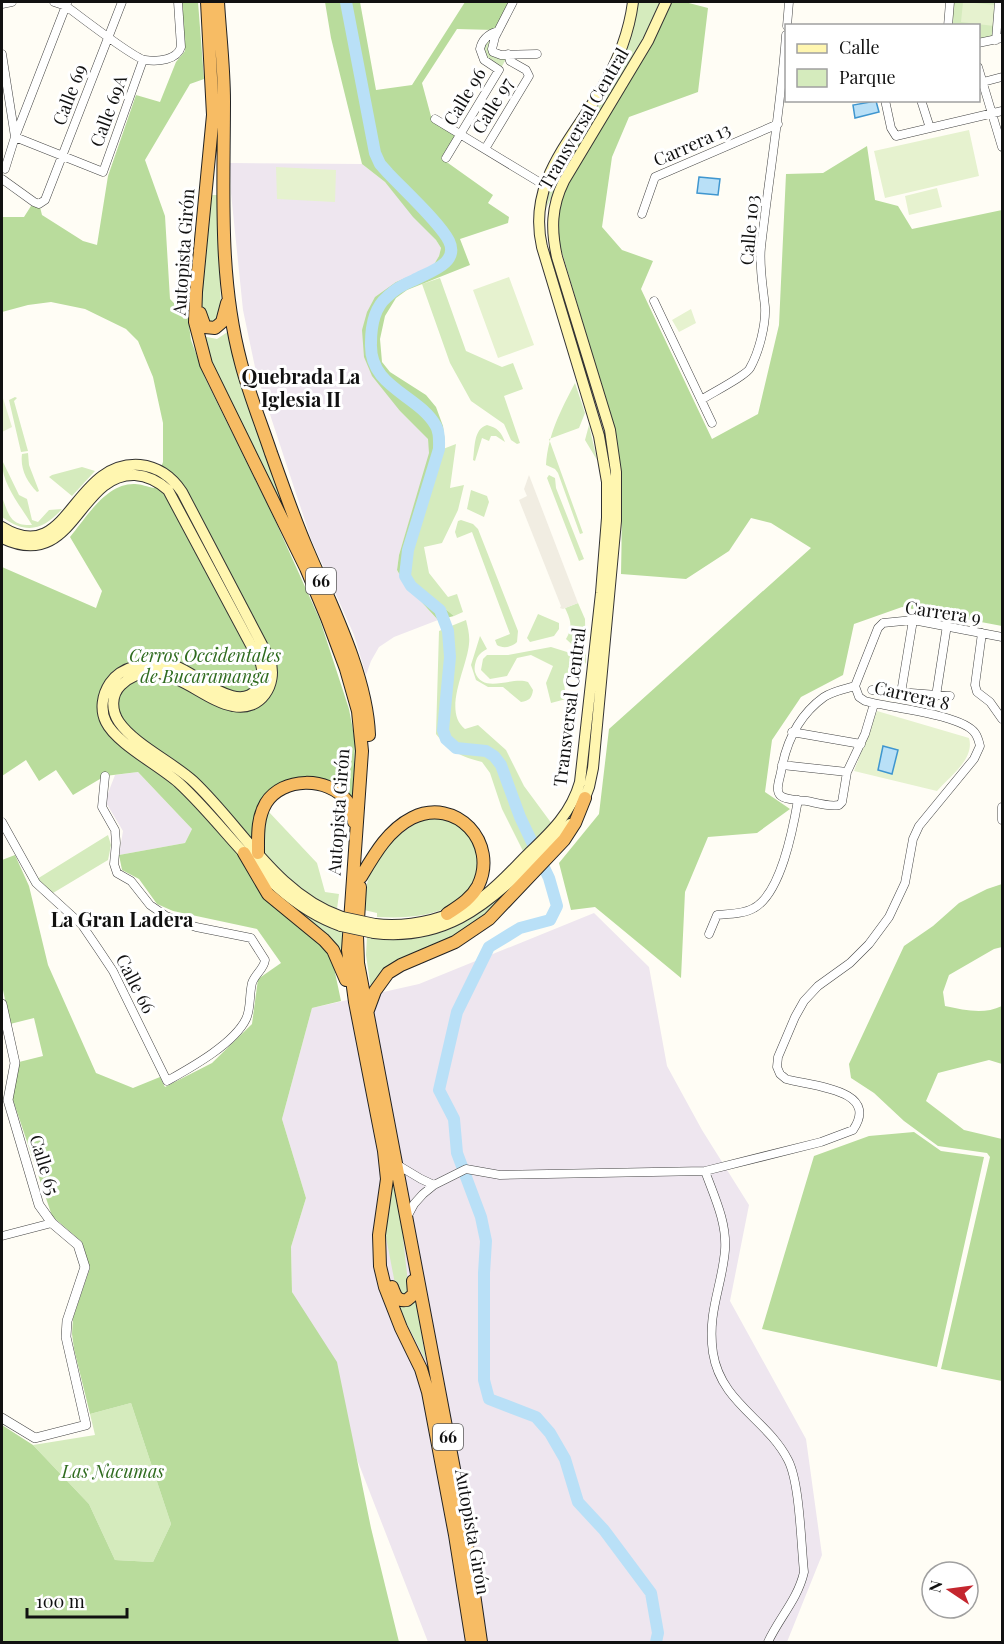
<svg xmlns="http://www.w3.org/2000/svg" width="1004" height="1644" font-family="'Playfair Display',serif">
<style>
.industrial{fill:#eee6ef}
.green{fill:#d5ebbd}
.forest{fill:#b9dc9c}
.pitch{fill:#e6f2cf}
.plaza{fill:#f1ede2}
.water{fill:#b9e0f7;stroke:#3f96cf;stroke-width:1.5}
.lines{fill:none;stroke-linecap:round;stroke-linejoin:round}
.river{stroke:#b9e0f7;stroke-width:12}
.minor-casing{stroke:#444;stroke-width:9}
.tertiary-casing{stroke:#444;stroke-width:10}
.secondary-casing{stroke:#333;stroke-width:12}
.trunk-casing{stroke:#222;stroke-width:14}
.minor{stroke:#fff;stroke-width:8}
.tertiary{stroke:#fff;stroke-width:9}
.secondary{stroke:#fff6b0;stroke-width:10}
.trunk{stroke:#f7bc64;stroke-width:12}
.secondary-bridge-casing{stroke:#333;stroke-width:12;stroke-linecap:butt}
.secondary-bridge{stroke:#fff6b0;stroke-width:10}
.labels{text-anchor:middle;stroke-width:6;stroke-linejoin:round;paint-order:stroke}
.shield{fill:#fff;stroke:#585858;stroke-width:1.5}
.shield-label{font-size:16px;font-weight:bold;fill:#111}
.street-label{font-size:18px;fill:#111;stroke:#fff}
.park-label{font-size:18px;font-style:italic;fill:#2f6b1f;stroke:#fff}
.neighbourhood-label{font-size:20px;font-weight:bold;fill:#111;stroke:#fff}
</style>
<rect width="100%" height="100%" fill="#fffdf5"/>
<!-- industrial -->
<path class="industrial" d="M230,163L362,164L385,182L414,217L436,240L441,248L439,256L433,266L396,282L362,330L400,411L428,438L430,453L399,555L397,570L405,584L438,620L394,637L379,647L371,661L366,675L354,635L311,539L256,372L243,310L231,193Z
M138,772L192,829L185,843L119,855L123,831L105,801L115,775Z
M594,913L649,967L667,1066L702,1130L749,1205L730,1301L806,1439L822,1555L787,1642H428L292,1292L291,1247L306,1198L282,1119L312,1008L419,984Z"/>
<!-- green -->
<path class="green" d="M637,2H662L654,20L592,128L564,170L546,209L550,185L556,169L610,83Z
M951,2H999L996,40L979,44L978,26H949Z
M492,34L488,49L494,57L506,59L501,68C484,56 478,53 492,34Z
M210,195H217L221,306L217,321L209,324L202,309V296Z
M440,278L466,351L502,367L513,363L523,389L504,396L520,443L517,444L511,440L504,424L471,401L450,363L422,284Z
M229,331L293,533L215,373L202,336L217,339Z
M575,383L585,413L579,428L549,439L583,533L580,534L558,473L555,469L546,465C548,434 561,410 575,383Z
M15,397L17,398L14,401L28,451L21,452L9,400Z
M487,425C498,428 501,432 505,442L496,436H491L489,441L482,438L475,461L473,460C475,449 473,429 487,425Z
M589,425L597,460L585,440Z
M456,444L450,488L464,485L458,510L442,543L424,547L429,573L448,597L457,594L463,612L454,616C442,605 420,591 412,578C403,563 437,470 443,449Z
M28,453L29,465L39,491L37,492C27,482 20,469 22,454Z
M2,460L19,495L27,499L32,520L38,522L49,510L62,509C42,531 26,534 2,517V497C9,515 10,526 32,525C21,506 1,484 2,460Z
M82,467L95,471L72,496L49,477L52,475Z
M549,475L555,478L556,488L584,559L579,561L547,478Z
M471,490L487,496L489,502L484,517L467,509Z
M461,520L473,524L478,529L518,631L517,642C512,647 503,649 497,645L495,640L510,634L472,532L457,538L455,532L458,521Z
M578,603L585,619L586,664L578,650L566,639C573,627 571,621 565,608Z
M538,614L559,623V629L554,636L530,642L527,638Z
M466,620C468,628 470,636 469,644C467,668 442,711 465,729L478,725L506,750L524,786L552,824L524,853L502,809L490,773L482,762C462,757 449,751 436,734L439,631Z
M480,636L487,649C483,651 479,654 477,658C475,663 474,668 475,672C483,695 512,676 528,682L533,690C532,698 529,701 521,702L503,687H488L476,680L471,665Z
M551,647L567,652L572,657L576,674L569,676L564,683L566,699L551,703L546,683L553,666L531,655L517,658L507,676L490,679L481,670L483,659L487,655H508Z
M268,811L317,863L325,892L339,894L337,909C305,901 283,876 263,852L264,819Z
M428,818C442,819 461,822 470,835C486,857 476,890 453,904C431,918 402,918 377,917V913L364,910C365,899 365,888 369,877C379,851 402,828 428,818Z
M108,835L111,845L108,860L53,893L37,879Z
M530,868L474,927L371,990L366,955L367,936L466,919L483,910Z
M283,902L313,919L342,932L343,954L323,931Z
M384,1131L399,1201L409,1292L405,1296H400L396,1289L385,1232Z
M415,1296L426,1361L397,1305L403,1307L410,1304Z
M131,1403L171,1524L153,1562L115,1560L89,1504L33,1445L95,1435L90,1414Z"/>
<!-- forest -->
<path class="forest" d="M182,2H198L204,79L190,84L145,160L165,216L170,299L188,318L191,340L205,378L274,518L320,620L349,709L355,741L353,800L338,786L279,785L253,837L238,856L263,897L323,947L333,963L341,1001L312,1008L282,1119L306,1198L291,1247L292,1292L337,1362L371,1528L399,1642H2V1425L33,1445L89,1504L115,1560L153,1562L171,1524L131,1403L90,1414L74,1349L72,1334L73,1318L90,1268L82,1242L52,1216L12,1097L19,1062L43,1056L34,1018L10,1024L2,985V860L15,855L29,886L48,965L96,1073L133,1088L160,1077L165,1087L212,1063L252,1024L258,979L281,963L257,929L173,911L157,904L139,879L122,870L119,855L185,843L192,829L138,772L105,776L73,795L56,770L39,781L26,760L2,776V567L96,608L102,591L70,537C86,518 106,483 135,484C141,484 148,487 154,488L163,462V423L153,377L138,341L126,329L85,309L51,302L28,305L2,312V217H24L31,206L40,207L42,215L83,241L97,245L108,176L136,95L160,102L176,62L185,51Z
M325,2H360L376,90L412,85L465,2H509L494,30L457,29L422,83L432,120L456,134L441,158L493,195L488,203L509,217L508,223L460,239L470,265L407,290L396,298L385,316L380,339L382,362L390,372L426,395L436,407L443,426L445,443C439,465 403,563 412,578C418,589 444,607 454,616L438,620L405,584L397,570L399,555L429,453L428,439L400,411L372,376L364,357L362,330L367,312L375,297L396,282L433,266L439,256L441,248L436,240L413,217L385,182L362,164L331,38Z
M670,2H685L708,8L698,92L629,117L612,157L602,227L622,250L653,261L641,289L712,439L758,414L779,325L786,174L823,173L867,146L875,200L898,206L912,229L1002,210V626L902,607L854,624L843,675L801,697L772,740L765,792L790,809L757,833L708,837L685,892L681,978L595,907L571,910L559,863L599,814L609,729L811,548L771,523L751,518L729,551L686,579L621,574C622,525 623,479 615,431L556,232L562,194Z
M1002,884V947L994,949L949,975L943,992L945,1006C965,1010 983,1015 1002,1006V1064L989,1060L938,1073L926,1101L964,1130L1002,1139V1381L941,1369L990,1157L987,1153L938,1146L904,1121L874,1093L851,1078L849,1064L904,946L933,926L959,903L987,889Z
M914,1132L941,1151L984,1157L937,1367L762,1329L814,1156L869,1136Z"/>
<!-- pitch -->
<path class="pitch" d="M963,2L996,5L994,26L961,22Z
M969,130L979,176L885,198L874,151Z
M276,167L336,170L335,202L277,199Z
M937,188L942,207L909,215L905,196Z
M509,277L534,345L498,358L473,290Z
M691,309L696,323L679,332L672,320Z
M2,395L12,427L2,432Z
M877,711L969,738C975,759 950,776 937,791L854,771Z"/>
<!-- plaza -->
<path class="plaza" d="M529,475L578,603L563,609L560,608L561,606L519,500L527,496L524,489Z"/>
<!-- water -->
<path class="water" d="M876,101L879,112L855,118L853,105Z
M699,177L720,179L718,195L697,193Z
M883,746L898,750L892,774L878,770Z"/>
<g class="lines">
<!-- river -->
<path class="river" d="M346,2L375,153L380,164L388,173C404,190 440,223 449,241C460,264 428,272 414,280C404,284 394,290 387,297C374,308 371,326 371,343C369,388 418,394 436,426C440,433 439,441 439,449L408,550L405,576L411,586L440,610L448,631L450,657L443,730L446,739L456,748L486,751L494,756L501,765L520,817L549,878L557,906L550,920L520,928L489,947L457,1012L439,1090L454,1119L457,1153L481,1217L486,1241L484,1273V1380L489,1399L536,1417L550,1433L565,1459L578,1502L604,1530L651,1593L658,1633L656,1642"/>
<!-- minor casing -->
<g class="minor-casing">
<path id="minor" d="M54,2L66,6C78,15 135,59 145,60C158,62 177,60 181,47L178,2
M513,2L495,37L492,49L493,52L501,55L537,54
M2,4L12,2
M787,26L789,2
M948,26L950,2
M996,40L999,2
M978,43L1002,38
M2,54L15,137L103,172L143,60
M978,67L1002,147
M983,82L1002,77
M885,100L891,128L896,136L1002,111
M921,100L930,128
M435,119L544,185
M485,149L529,76L526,70L510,61L508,54
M446,158L499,70L484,60L480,49C482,39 488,34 498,31
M5,169L15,137L67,3
M2,179L34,202L39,204L45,200L122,2
M642,214L655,177L778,124
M654,301L712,423
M701,400C710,394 747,375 750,368C759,352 766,325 765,307C763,287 759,267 761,247C769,176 781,106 786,35
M982,633L975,685L977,692L990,702L1002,719
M855,686C845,689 833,691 824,697C799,715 786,742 781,772C780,778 775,790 780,795C784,800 800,800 807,801C817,803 829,807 839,805L842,802L847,772L865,734L874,704
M855,686L878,628L883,623L913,620L1002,637
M872,690L950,696
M901,693L913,620
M936,696L947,625
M792,732L861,744
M782,765L847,772
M1002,807V820
M2,822L36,883L82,925L99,950L113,971L167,1081C190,1068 234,1044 246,1019C251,1009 249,995 252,983C255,974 264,969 265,960L251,938L196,927L166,916L150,905L131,881L117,873L114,864L116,843L115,830L102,807L105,776
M709,934L717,915C728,914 744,914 754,908C781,893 793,829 798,800
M396,1164L421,1179L434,1185
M705,1171C714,1196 727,1222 725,1250C722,1287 707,1312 713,1353C721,1403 767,1419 788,1460C800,1483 801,1545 804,1572C798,1599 779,1618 768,1642
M407,1217L414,1204L423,1194L434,1185L466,1169L500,1175L705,1171L821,1142L853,1130C881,1089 810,1086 786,1079L780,1074L777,1067L778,1057L795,1017L804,1001L818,986L850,963L869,944L889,917L905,883L913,839L919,826L974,759L980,746C979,742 978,737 975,733C961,714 890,708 865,701L859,697L855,686
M2,1236L52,1223"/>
</g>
<!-- tertiary casing -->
<g class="tertiary-casing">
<path id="tertiary" d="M2,1004L15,1063L8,1100L39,1205L52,1223L78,1245L85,1267L67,1321L66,1337L86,1425L35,1438L2,1418"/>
</g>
<!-- secondary casing -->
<g class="secondary-casing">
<path id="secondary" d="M2,527C69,569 72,460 140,465C159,467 172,477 182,492L270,660C278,684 261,712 233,706C198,700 160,649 121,685C111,695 111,710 119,722C134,744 172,762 193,781C242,827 276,894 342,917
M2,538C75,573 77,473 135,475C148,476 158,481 168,490L261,664C266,683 254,702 232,696C195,686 184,653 136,666C125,669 116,674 110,683C102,695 100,710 106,722C116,743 160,766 179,783C232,832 270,901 341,926
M583,803L589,787L593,768L616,521V472L610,430L557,257C551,230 551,207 564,181L648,41L666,2
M375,924C412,928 453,918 484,896C500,884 513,869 527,855C550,833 571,814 580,782L601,593L607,518V482L599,436L542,247C527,182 572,140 602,88C618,61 629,33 633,2
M374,933C442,941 484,908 530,863C543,850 558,838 570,824"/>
</g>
<!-- trunk casing -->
<g class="trunk-casing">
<path id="trunk" d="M207,2L213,115L196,292L195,322L206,364L306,568L327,618L346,669L358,711L362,751L348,950L355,1002L384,1151L387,1179L379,1235L380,1266L385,1287L401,1328L421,1369L428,1392L455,1535L472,1642
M218,2C220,35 224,68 224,101C224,189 218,277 241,363C249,394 261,423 271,453C283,486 294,519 308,551C331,605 367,676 369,735
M200,313L205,327L215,328L222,322L227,303
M244,853L268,894L324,940L333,950L346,980
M258,853C258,836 257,818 266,803C282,777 328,776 347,801C351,807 352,815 354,822
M361,877C374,855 388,830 412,818C456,796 499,843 478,886C471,899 459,906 447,914
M360,887L357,936L358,963L462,1511L481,1642
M368,1010L375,991L388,973L401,965L455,942L489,919L564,840L575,823L585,798
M392,1287C395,1295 397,1302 407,1300L414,1294L413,1281"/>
</g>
<!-- minor -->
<use href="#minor" class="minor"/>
<!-- tertiary -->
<use href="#tertiary" class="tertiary"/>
<!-- secondary -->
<use href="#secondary" class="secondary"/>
<!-- trunk -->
<use href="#trunk" class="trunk"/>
<!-- secondary-bridge casing -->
<g class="secondary-bridge-casing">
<path id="secondary-bridge" d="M342,917L375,924
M341,926L374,933"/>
</g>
<!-- secondary-bridge -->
<use href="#secondary-bridge" class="secondary-bridge"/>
</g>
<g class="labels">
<!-- shield labels -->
<g class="shield">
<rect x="306" y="568" width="30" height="26" rx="4.5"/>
<rect x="433" y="1424" width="30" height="26" rx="4.5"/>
</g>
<g class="shield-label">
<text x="321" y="587">66</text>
<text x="448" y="1443">66</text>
</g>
<!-- street labels -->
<g class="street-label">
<text transform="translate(70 95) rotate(-69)" y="6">Calle 69</text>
<text transform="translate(465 97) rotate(-59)" y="6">Calle 96</text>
<text transform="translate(493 106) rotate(-59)" y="6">Calle 97</text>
<text transform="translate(109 111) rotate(-70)" y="6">Calle 69A</text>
<text transform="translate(584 119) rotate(-60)" y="6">Transversal Central</text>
<text transform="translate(692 145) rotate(-24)" y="6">Carrera 13</text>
<text transform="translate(750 230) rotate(-85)" y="6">Calle 103</text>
<text transform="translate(184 252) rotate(-86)" y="6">Autopista Girón</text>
<text transform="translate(943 613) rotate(8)" y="6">Carrera 9</text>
<text transform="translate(912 696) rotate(13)" y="6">Carrera 8</text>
<text transform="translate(570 707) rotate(-83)" y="6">Transversal Central</text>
<text transform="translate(339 812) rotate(-86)" y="6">Autopista Girón</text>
<text transform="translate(135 984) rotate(63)" y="6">Calle 66</text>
<text transform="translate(44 1165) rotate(73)" y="6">Calle 65</text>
<text transform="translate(472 1532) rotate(80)" y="6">Autopista Girón</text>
</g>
<!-- park labels -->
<g class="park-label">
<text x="205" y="662">Cerros Occidentales<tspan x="205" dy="21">de Bucaramanga</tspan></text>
<text x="113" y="1478">Las Nacumas</text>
</g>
<!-- neighbourhood labels -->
<g class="neighbourhood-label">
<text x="301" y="384">Quebrada La<tspan x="301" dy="23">Iglesia II</tspan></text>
<text x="122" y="927">La Gran Ladera</text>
</g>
</g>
<!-- border -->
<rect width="1004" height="1644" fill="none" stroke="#111111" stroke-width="6"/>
<!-- legend -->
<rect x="785" y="24" width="195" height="78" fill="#ffffff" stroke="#a0a0a0" stroke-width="1.5"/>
<rect x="797" y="44" width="30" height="9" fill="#fff6b0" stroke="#a0a0a0" stroke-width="1.5"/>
<text x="839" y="54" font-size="18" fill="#111111">Calle</text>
<rect x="797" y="69" width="30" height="18" fill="#d5ebbd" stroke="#a0a0a0" stroke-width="1.5"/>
<text x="839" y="84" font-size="18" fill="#111111">Parque</text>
<!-- north arrow -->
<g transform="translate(950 1590) rotate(283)"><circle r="28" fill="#ffffff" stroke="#a0a0a0" stroke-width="1.5"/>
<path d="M0-4.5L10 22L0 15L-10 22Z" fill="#c4262e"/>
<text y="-9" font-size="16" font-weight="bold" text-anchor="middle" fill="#111111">N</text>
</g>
<!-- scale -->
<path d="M27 1608v9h100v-9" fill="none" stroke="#111111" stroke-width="3"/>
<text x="36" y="1608" font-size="18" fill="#111111" stroke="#ffffff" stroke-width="4.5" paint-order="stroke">100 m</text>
</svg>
